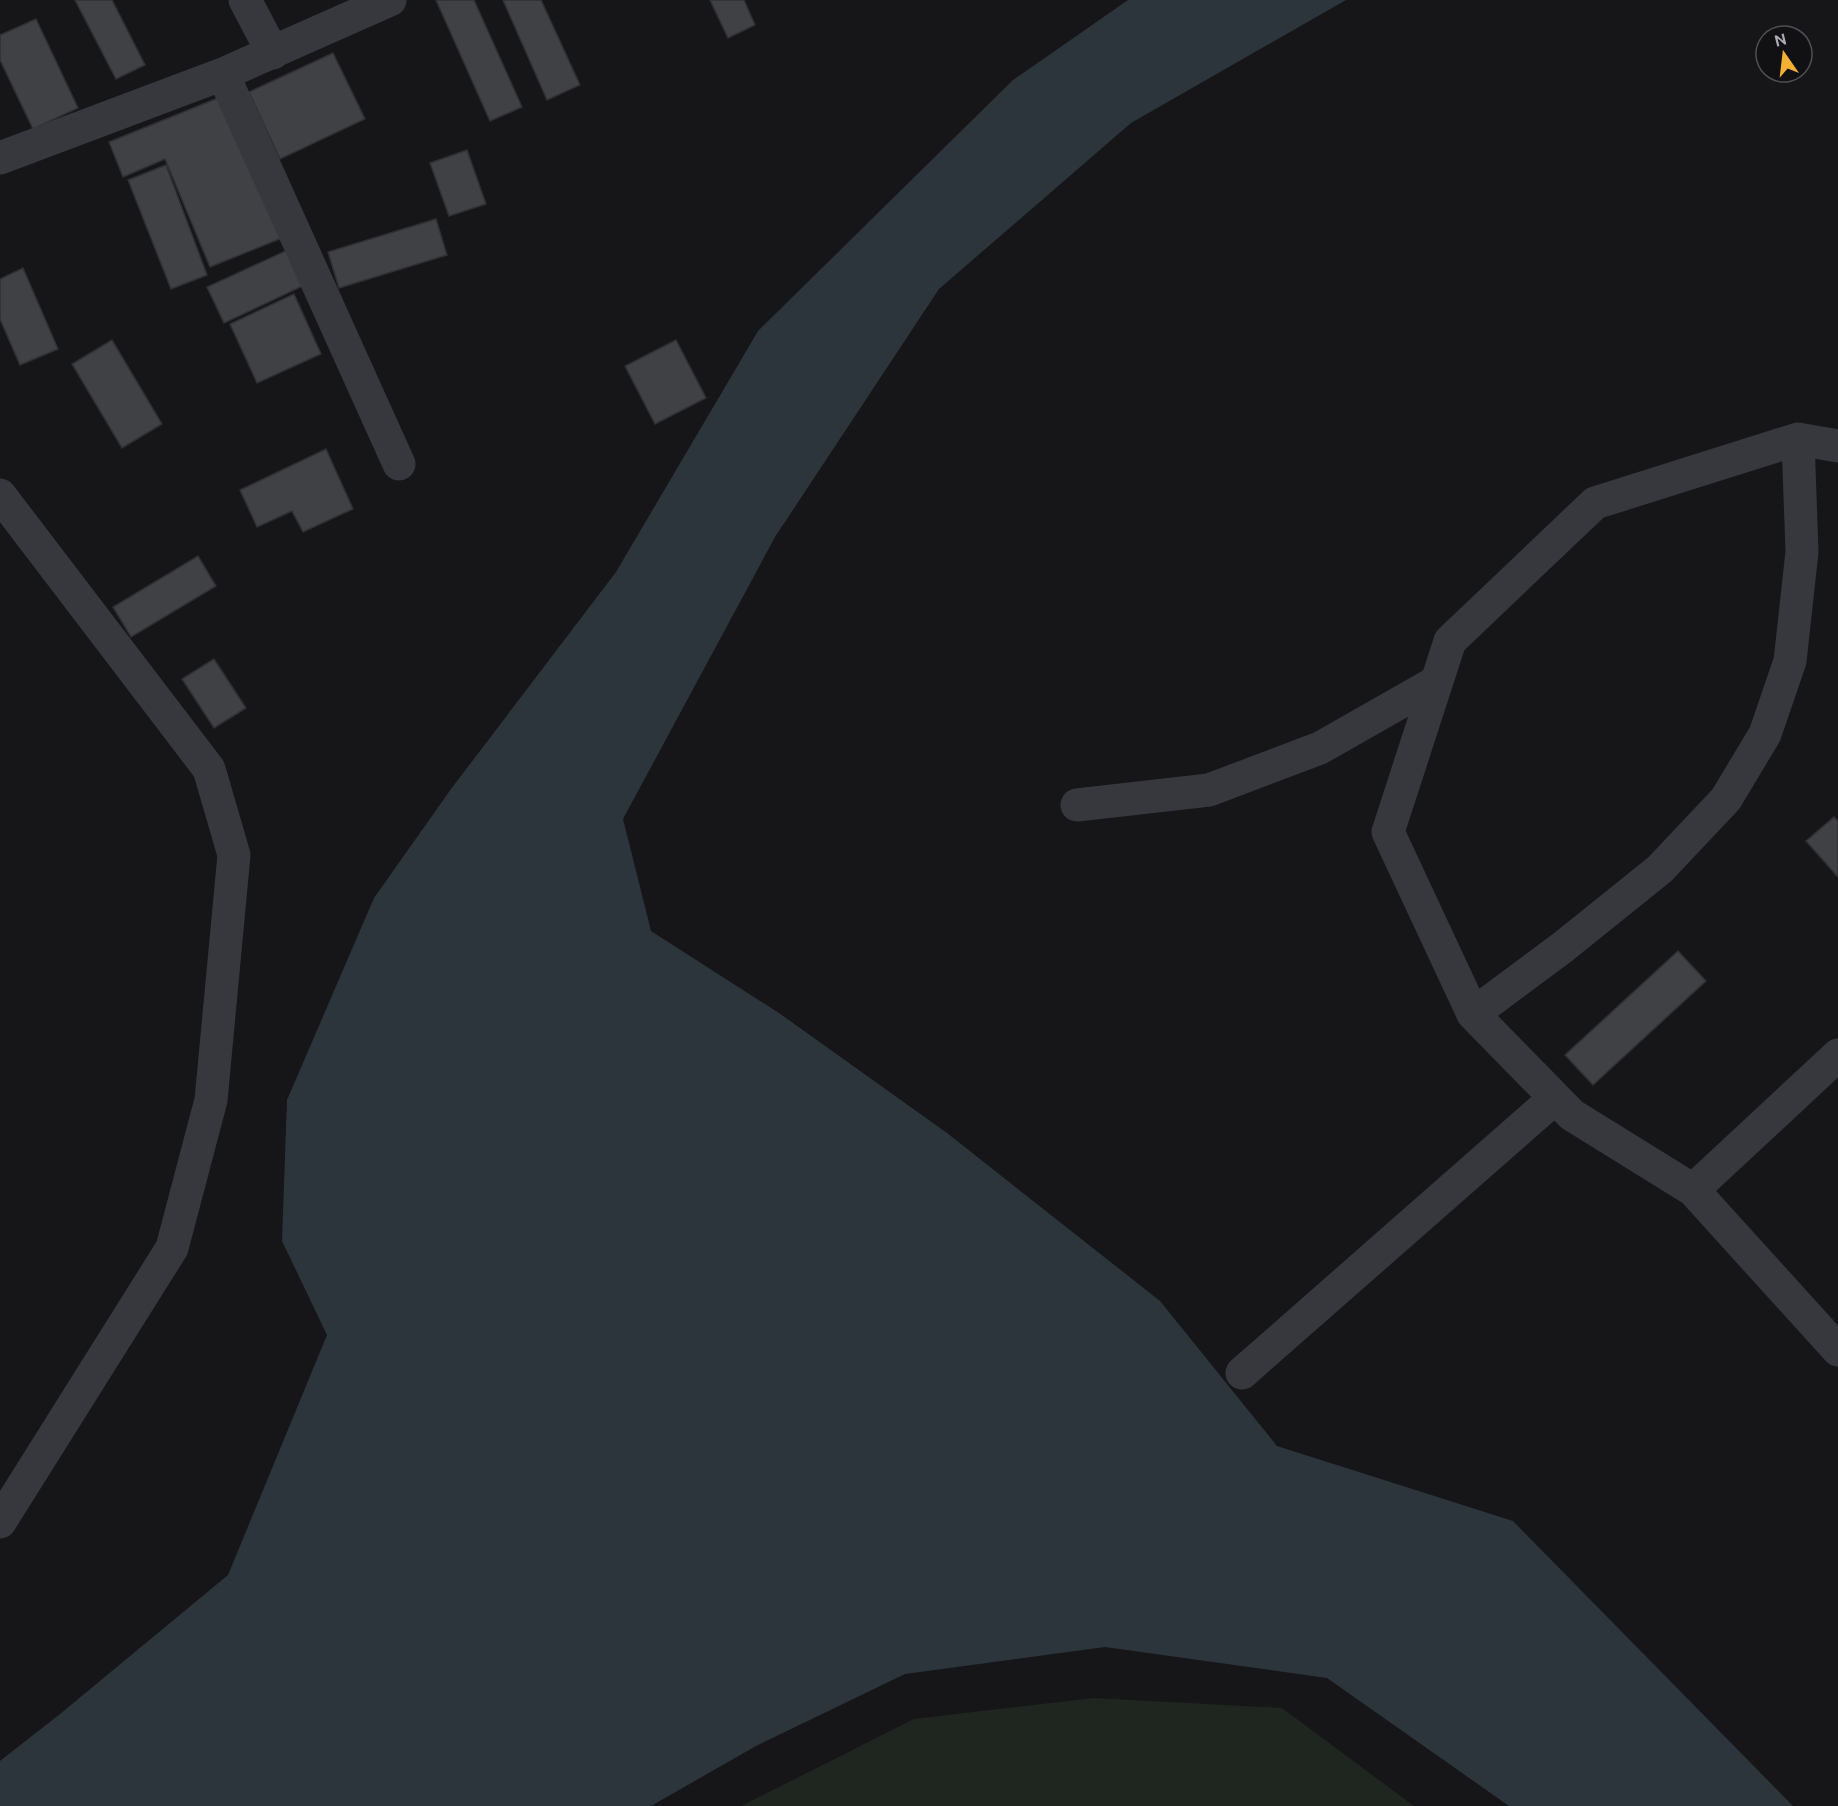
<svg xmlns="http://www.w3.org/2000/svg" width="1838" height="1806" font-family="Ubuntu,sans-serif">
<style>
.green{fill:#1e261f}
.water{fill:#2c353c}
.building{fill:#404145;stroke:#303034;stroke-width:1.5}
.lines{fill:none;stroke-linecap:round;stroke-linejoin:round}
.street{stroke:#37383d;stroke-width:33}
</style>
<rect width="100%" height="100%" fill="#161618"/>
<!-- green -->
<path class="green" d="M1094,1698L1282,1708L1414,1806H741L914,1719Z"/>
<!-- water -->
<path class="water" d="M1128,0H1346L1131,123L939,289L775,537L623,819L651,931L779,1013L947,1133L1160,1301L1277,1446L1513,1521L1793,1806H1509L1327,1678L1105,1647L905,1674L756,1746L651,1806H0V1761L60,1714L228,1575L327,1335L282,1241L287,1100L374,898L451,789L616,572L758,331L1013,80Z"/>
<!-- building -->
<path class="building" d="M75,0H112L145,65L116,79Z
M436,0H474L522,107L490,121Z
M503,0H541L580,85L547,100Z
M710,0H744L755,25L728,38Z
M36,19L78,108L33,129L0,60V35Z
M333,53L365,119L280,159L249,92Z
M223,96L282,238L210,267L165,159L123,177L109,142Z
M467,150L486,204L449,216L430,163Z
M166,165L207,275L171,289L128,180Z
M436,219L447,255L339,288L328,252Z
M290,249L307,284L224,323L207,287Z
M23,268L58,349L20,365L0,319V279Z
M294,294L321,354L257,383L230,324Z
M112,340L162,424L122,448L72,364Z
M676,340L706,398L655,424L625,366Z
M326,449L353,509L303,532L292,511L257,527L240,490Z
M198,556L216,586L131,637L113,607Z
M214,659L246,708L214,728L182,679Z
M1834,817L1838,821V877L1806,841Z
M1678,951L1706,981L1593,1085L1565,1055Z"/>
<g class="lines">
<!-- street -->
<path class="street" d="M245,0L273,53
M223,74L399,464
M0,158L223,74L390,0
M1838,446L1798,439L1595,503L1450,641L1388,832L1473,1014L1572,1115L1693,1190L1838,1350
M0,495L209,769L234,855L211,1100L172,1248L0,1522
M1077,805L1209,790L1320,748L1436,682
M1473,1014L1563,947L1660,869L1726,799L1765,734L1790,661L1802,552L1798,439
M1693,1190L1838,1055
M1242,1373L1555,1098"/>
</g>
<!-- north arrow -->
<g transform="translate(1784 54) rotate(346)"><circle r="28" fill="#111113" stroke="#4d4f55" stroke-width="1.5"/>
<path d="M0-4.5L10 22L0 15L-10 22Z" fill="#f2b134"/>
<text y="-9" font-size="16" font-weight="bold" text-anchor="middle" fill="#a8adb8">N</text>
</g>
</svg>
